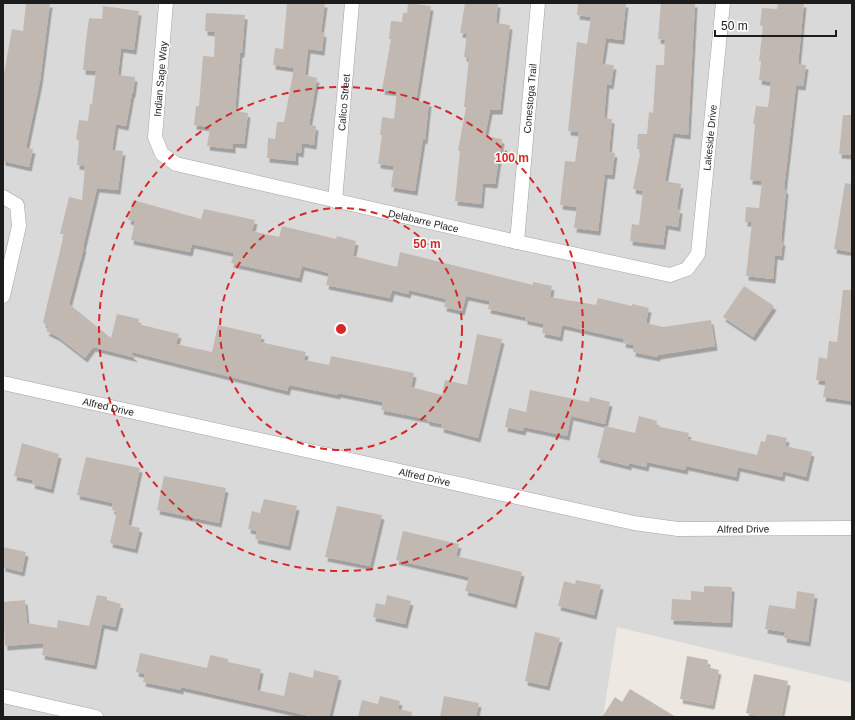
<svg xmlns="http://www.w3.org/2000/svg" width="855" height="720" font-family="Arial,sans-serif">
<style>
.residential{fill:#dad9d9}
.building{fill:#c2b8b2;filter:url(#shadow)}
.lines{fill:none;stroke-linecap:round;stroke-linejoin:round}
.street-casing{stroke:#a3a3a3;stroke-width:15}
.street{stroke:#fff;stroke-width:14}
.ring{fill:none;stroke:#d62828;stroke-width:2;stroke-dasharray:7 5}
.labels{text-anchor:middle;stroke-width:3;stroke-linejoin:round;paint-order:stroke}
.street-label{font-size:10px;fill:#1c1c1c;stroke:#fff}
.centre{fill:#d62828;stroke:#fff;stroke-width:2}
.ring-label{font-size:12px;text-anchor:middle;font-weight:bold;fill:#d62828;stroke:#fff;stroke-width:3;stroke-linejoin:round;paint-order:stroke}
</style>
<defs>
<filter id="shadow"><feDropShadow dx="2.5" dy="4.5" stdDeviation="0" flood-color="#0004"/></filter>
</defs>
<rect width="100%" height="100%" fill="#ede9e2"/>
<!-- residential -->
<path class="residential" d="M3,3H852V683L617,627L603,717H3Z"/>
<!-- building -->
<path class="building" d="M26,3H50L40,81L26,148L33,149L29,167L3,161V79L12,29L23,31Z
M287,3H325L321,32L324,33L322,51L308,49L305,75L317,78L309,125L316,126L314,145L302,143L301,153L296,152V161L267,158L268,138L275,139L277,122H284L294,68L273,65L275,48L283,49Z
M408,3L431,6L416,101L429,102L425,140L423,139L415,191L391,187L394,166L378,164L382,135H380L382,117L394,119L397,92L382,90L391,39H389L391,21L402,22L403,13H407Z
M465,3H498L496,23L510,25L500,110H490L485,136L502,139L495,184L483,183L481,204L455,201L460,151H458L466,107H464L469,58L464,57L467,34L460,33Z
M578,3H626L622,40L606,38L602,64L614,65L611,85L607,84L604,118L612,119L609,152L615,153L612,175L605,174L598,231L574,228L577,207L560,205L565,161L575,162L579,132L568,131L577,42L587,44L591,17L577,15Z
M661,3H695L688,135L673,133L665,181L681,184L677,209H680L678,227L666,225L663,245L630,241L632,224L639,225L643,191L633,189L641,149H637L638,134H647L649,112L653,113L656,65H664L665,40L658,39Z
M778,3H804L798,64L806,65L803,86L796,85L784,189L786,190L781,241H783L781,256L775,255L773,279L746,276L752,222H745L746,207L759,208L762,181L750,180L755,124H753L756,106L768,107L771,82L759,80L761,61H759L763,26L760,25L762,8L777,9Z
M103,6L139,11L134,50L121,48L118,75L135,77L133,93H132L126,126L116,124L112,150L123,151L118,190L97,188L83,247H84L69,304L111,338L117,314L139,319L138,324L179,334L176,344L212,352L218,325L262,335L260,342L306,352L304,360L329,365L331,356L414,373L411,387L442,395L445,380L467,385L477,334L502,339L478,438L441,428L442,424L427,421V419L381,410L383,402L338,393V395L289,385L287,391L132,352L131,354L136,358L93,347L85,358L58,337L46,331L49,328L43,322L64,234H60L69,197L82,200L85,166L77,165L79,140L76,139L79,120L88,121L90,104H92L96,71L83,70L86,40L89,18L102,19Z
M206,13L245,15L242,53H240L235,111L248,113L244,144L233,143V149L207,146L210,127L194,125L196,106H199L203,56L214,57L215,32L205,31Z
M843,115H852V155L839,154Z
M845,183L852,184V252L834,249Z
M133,200L201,219L204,209L255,220L252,231L279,237L282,226L336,239L337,236L356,241L353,256L397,267L400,252L533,285V282L552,286L550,297L596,305L598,298L632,306V304L649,308L646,323L663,327L711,320L715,346L658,355L657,357L633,352L634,345L623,343L624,339L562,325L560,337L542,333L544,324L525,320V317L488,309L490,301L466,296L462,311L444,307L446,299L409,290L408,294L392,290L390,298L326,285L329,273L302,266L299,278L231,263L234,253L192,244L190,252L131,240L135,221L128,220Z
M744,286L774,306L753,337L723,317Z
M843,290H852V401L823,397L826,381L816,380L819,357L827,359L829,341L837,342Z
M530,390L589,402L590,397L610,402L605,424L571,416L567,436L524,427L523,431L505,427L509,408L526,412Z
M639,416L657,421L656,426L689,433L687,439L757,455L761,441L765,442L767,434L787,438L785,446L812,452L806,477L783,471L782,477L738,467L736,477L686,466L685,470L647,462L646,467L629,463V466L597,458L605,426L635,433Z
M22,443L59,454L51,489L32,484L33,480L14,476Z
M86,457L140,468L128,525L140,528L135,549L110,543L117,512L112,510L113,503L77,495Z
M164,476L226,488L219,523L157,510Z
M264,499L297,506L288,546L255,539L257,531L248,529L252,511L260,513Z
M337,506L382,515L370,566L325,557Z
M403,531L459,544L456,556L522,572L514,604L465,591L469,577L396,560Z
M3,547L26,552L22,572L3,567Z
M576,580L601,585L594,615L558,606L564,581L575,584Z
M704,586L732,587L730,623L671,620L672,599L691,600V591L704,592Z
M797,591L815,594L808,642L784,638L785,632L765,629L769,605L795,609Z
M97,595L107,597V600L121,604L115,627L102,624L94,665L42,655L44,643L5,646L3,602L25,600L27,623L57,628L58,620L89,626Z
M387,595L411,601L405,624L373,617L376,603L385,605Z
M535,632L560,638L547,686L525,681Z
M140,653L207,668L210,655L228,659V662L261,669L257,690L284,696L289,672L313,678L314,670L339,676L329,717H314L181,687V690L143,682L145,674L136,672Z
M687,656L708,660L707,667L719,670L712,705L680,699Z
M754,674L788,681L781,717H764L746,713Z
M630,689L676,717H602L615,697L622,702Z
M380,696L400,701L398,709L412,712L411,717H358L362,700L378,704Z
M444,696L479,703L476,717H440Z"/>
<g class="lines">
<!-- street casing -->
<g class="street-casing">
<g id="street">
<path id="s1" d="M166,3L155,137L162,154L176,164L517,242L670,275L687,269L698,254L723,3"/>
<path d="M3,197L17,205L19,226L3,296"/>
<path id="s2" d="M335,201L352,3"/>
<path id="s3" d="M517,242L538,3"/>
<path id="s4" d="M3,383L634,523L678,529L852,528"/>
<path d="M3,696L96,717"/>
</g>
</g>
<!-- street -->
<use href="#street" class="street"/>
</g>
<!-- distance rings -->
<g class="ring">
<circle cx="341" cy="329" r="121"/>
<circle cx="341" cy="329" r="242"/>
</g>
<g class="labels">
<!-- street labels -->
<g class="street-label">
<text transform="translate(160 79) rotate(-85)" y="4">Indian Sage Way</text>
<text dy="4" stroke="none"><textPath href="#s3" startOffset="144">Conestoga Trail</textPath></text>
<text dy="4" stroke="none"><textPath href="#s2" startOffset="99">Calico Street</textPath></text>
<text dy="4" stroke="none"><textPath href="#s1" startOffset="830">Lakeside Drive</textPath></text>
<text dy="4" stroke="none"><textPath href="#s1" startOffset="424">Delabarre Place</textPath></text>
<text dy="4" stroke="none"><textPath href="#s4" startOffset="108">Alfred Drive</textPath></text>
<text dy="4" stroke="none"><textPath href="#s4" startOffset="432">Alfred Drive</textPath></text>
<text dy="4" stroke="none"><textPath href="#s4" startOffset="756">Alfred Drive</textPath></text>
</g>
</g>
<circle cx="341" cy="329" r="6" class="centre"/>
<g class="ring-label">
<text x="512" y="162">100 m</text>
<text x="427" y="248">50 m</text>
</g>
<!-- border -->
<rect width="855" height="720" fill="none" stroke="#1c1c1c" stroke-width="8"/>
<!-- scale -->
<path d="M715 30v6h121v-6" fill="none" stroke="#1c1c1c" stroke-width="2"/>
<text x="721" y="30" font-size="12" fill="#1c1c1c" stroke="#ffffff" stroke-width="3" paint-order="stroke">50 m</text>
</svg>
